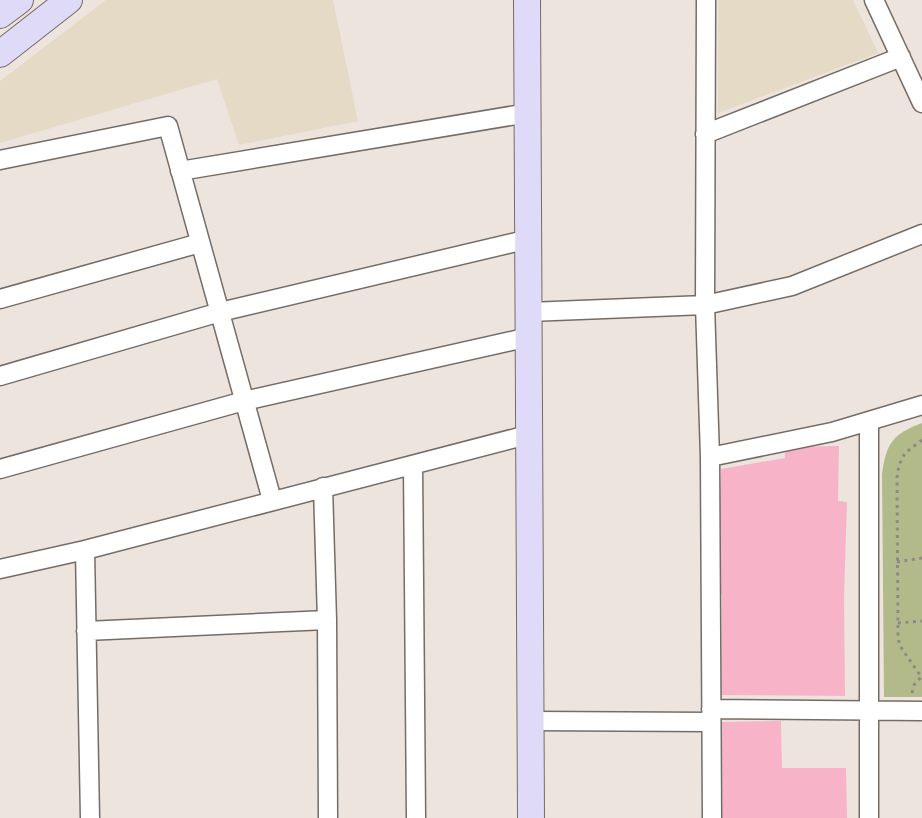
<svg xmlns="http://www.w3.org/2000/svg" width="922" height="818" font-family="'PT Sans Narrow',sans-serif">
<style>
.education{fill:#e5dac6}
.green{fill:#b3ba8a}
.building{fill:#f7b4c8}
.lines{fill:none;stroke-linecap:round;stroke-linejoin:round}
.minor-casing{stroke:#746d67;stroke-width:21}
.secondary-casing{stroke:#746d67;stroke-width:28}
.path{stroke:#8e8984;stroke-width:3;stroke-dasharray:3 4.5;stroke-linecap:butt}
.minor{stroke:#fff;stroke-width:18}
.secondary{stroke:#dfdaf8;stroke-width:26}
</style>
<rect width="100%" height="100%" fill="#ece4dd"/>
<!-- education -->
<path class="education" d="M106,0H333L358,121L239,145L217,79L0,143V81Z
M718,0H853L878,53L718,113Z"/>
<!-- green -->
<path class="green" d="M922,423V697H884L882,474C886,443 893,434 922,423Z"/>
<!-- building -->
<path class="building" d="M839,446L838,501L847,502L844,598L845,696L721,695L722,595H716L721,469L785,458V447Z
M781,721L782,768H846L847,818H718L717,722Z"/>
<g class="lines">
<!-- minor casing -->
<g class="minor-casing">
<path id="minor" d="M706,0L705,305L710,457L712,818
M874,0L922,103
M705,134L901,57
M0,160L168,126L272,500
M180,171L528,113
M0,299L200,243
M529,312L705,305L792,286L922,234
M0,376L220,312L529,239
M869,422V818
M710,457L832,432L922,405
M413,465L416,818
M0,469L244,401L529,337
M323,487L327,620L328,818
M85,550L90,818
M0,569L85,550L531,434
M86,631L327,620
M711,709L922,711
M532,721L711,722"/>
</g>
<!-- secondary casing -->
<g class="secondary-casing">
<path id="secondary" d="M527,0L531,818
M0,15L20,0
M0,54L69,0"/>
</g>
<!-- path -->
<path class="path" d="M922,440L905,453L899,465L897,478L898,637L900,646L922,678
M897,562L922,558
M898,623L922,621
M912,693L914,685L921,677"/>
<!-- minor -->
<use href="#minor" class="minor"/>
<!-- secondary -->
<use href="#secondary" class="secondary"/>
</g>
</svg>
